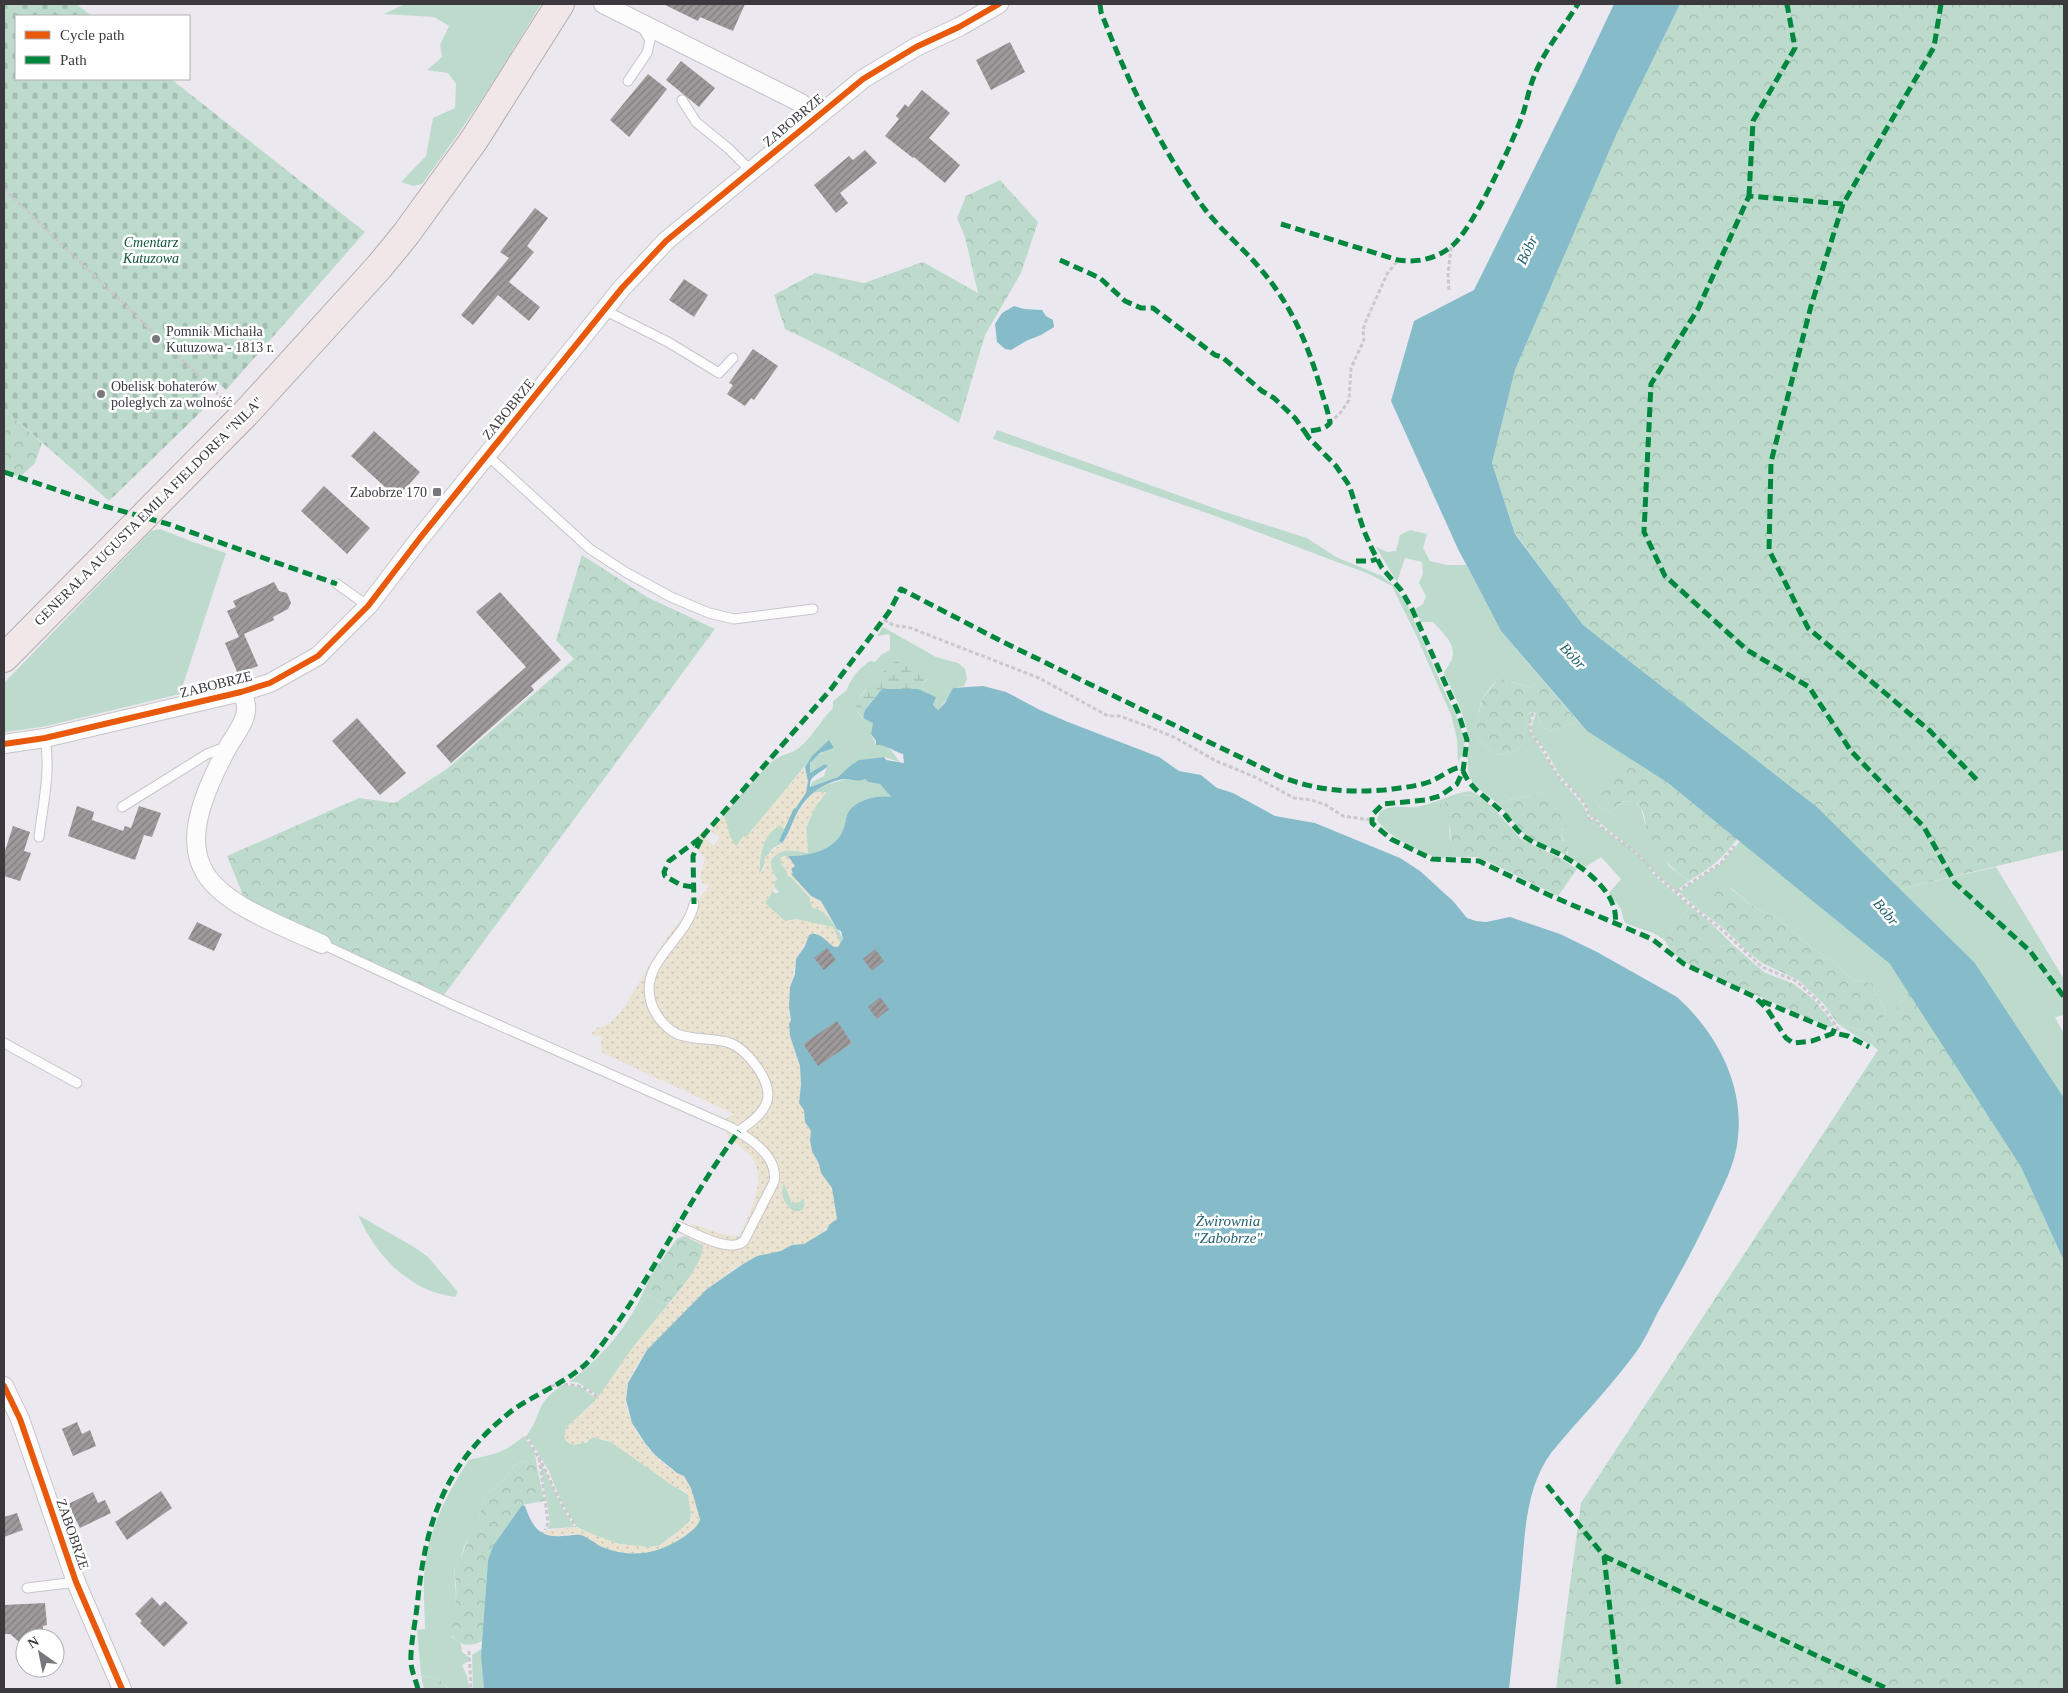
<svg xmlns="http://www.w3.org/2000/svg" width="2068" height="1693" font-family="'Times New Roman',serif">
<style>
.green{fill:#bddbcc}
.forest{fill:url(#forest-crowns)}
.wetland{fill:url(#wetland-marsh)}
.sand{fill:url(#sand-dots);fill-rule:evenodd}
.cemetery{fill:url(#cemetery-stones)}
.water{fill:#86bcca;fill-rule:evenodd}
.building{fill:url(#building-hatch)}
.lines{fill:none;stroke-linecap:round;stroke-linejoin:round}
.lane-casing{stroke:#c7c4ca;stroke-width:11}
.street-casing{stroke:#c7c4ca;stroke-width:20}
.primary-casing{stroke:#b8abaf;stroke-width:30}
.path{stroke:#cbc8cd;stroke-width:3;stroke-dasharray:4 2.5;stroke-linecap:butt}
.lane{stroke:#fcfcfd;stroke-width:9}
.street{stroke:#fcfcfd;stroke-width:18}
.primary{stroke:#efe7e8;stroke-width:28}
.quiet{stroke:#00873e;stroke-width:5;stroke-dasharray:10 5;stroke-linecap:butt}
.cycleway-casing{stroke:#fff;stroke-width:9}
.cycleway{stroke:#e8590c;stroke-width:6}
.poi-dot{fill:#79767c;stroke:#fff;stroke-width:2}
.labels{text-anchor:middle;stroke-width:5;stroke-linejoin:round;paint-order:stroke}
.street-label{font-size:14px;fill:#3b383e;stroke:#fff}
.park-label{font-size:14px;font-style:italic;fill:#0b5636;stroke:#fff}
.poi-label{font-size:14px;fill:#3b383e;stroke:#fff;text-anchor:start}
.water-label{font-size:15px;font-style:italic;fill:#22626e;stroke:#fff}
</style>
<defs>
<pattern id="forest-crowns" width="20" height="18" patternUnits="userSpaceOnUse" patternTransform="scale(1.25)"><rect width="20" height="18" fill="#bddbcc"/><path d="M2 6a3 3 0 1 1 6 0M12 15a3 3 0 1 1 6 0" fill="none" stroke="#a3bdb0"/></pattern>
<pattern id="wetland-marsh" width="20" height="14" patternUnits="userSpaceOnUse" patternTransform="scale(1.25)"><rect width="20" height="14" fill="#bddbcc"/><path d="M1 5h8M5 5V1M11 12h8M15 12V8" fill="none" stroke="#a3bdb0"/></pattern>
<pattern id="sand-dots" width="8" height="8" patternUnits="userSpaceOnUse" patternTransform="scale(1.25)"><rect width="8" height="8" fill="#eae3d2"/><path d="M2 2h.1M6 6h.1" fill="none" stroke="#cac4b5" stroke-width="1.8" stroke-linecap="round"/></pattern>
<pattern id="cemetery-stones" width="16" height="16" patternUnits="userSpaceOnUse" patternTransform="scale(1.25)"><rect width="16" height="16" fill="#bddbcc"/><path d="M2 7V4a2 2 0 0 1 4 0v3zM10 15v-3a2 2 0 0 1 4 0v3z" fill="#a3bdb0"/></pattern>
<pattern id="building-hatch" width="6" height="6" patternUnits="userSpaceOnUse" patternTransform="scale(1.25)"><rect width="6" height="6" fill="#9e999b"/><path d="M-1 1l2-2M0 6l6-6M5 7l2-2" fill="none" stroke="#827e80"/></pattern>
</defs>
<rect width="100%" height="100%" fill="#ece8f0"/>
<!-- green -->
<path class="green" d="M405,4H541C504,66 465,127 422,184L413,186L401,182L426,156L433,118L455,108L456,84L448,73L427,70L442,57L440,45L449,26L434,17L384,14Z
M997,430L1222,511L1307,538L1336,557L1382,576L1394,586L1407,604L1445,693L1457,717L1465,741L1462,755L1458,762L1457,739L1451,715L1416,635L1392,586L1369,574L1210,514L993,439Z
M160,529L193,542L226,553L180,694L42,727L4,732V683L151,531Z
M1410,530L1427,534L1423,548L1430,561L1447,565H1466L1501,631L1540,677L1533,686L1528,687L1509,681H1496C1492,686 1483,696 1481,701C1480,707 1476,731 1477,737L1495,755C1526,755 1524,741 1527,715L1533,712C1531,718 1528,724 1530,730C1531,735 1559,779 1563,783C1574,795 1585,803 1589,820L1595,819L1599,826L1630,848L1647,864L1652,873L1688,905L1710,922L1733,945L1719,947L1709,937L1689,907L1665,940L1653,933L1627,924L1624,921L1621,909L1609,893L1621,879L1601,857L1584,868L1567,855L1568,852L1561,833L1567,825L1557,814L1543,793L1508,800L1498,804C1490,796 1478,791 1472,781C1463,766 1471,751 1468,735C1464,713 1453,692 1444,673C1446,668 1450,664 1452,659C1457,643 1442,633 1433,622H1421L1415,609L1423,604L1426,596L1419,583L1423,574L1422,562L1405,558L1397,582L1376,547L1387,552L1396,551L1400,535Z
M883,627L936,657L958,663L965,669L967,679L964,686L957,687L938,710L933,705L936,697L924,692L922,682L928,679C923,667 912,664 899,661C889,669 863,688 859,700C857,703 858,709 858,712L863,719H867L874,723L871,734L876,745C892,745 892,753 900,762L884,757L859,760L851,765L838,777L810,787L812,782L824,776L827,766L825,764L810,773C807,758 822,752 834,748L827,742L813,756L745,839L703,884L701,873L706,858L698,851L697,844H689L707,827L706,839L714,847L720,837L711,831C730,807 750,782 773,761C781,754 792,754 800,747C813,736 821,720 833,708V701L847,690C850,678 860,668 870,661L875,662L881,655L890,650V636L889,634L877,636Z
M1536,713L1543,728L1550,731L1574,723L1577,720L1587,731L1636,762L1608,774L1595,796L1600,809L1610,813L1623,801L1635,802L1641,808L1648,834L1669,866L1689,881L1676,891L1657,875L1637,853L1600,823L1596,817L1590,818L1589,811L1583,801L1559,774L1546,751L1533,735L1531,727Z
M846,779L861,781L865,779L868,782L880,784L891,797C877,795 858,799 849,811C845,817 846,824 843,830C835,852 808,856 788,856L781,864L810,898V902C826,913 834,922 843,939L840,944L834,929L796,919L785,922L765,903L772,891L776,894L779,892L775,888L773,882L777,880L770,866C773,846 794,850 808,853L806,828L815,807L826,792L812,793L823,786Z
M1470,791L1478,795L1460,796C1450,820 1443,833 1458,857C1453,857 1447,858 1442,858C1427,857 1383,834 1377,819L1380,812C1391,804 1404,808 1416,807C1435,804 1451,793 1470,791Z
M780,825L785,830L779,841L782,843L772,849L759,875C760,856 761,836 780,825Z
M1740,841L1890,964L1909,991L1884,1027L1882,1021L1886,1010L1877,996L1872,983L1853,980L1830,960L1802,940L1779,919L1755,908L1731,888L1712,917L1726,930L1693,905L1679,892L1721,864Z
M1996,867L2064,979V1015L2055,1017L2064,1034V1098L1975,963L1900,889Z
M1838,1024L1863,1030L1876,1038L1870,1045Z
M784,1183L792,1203L803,1197L805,1203L803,1210L795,1212C784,1205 779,1194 784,1183Z
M358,1215L414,1247L428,1257L458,1292L455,1297C409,1291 376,1256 358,1215Z
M649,1295L662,1304L669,1303L634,1346L599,1396L577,1382H569C598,1361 626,1329 641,1297Z
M563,1385L581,1387L597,1399L567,1427L565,1438L586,1443L592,1437L611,1442L688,1495L691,1513L690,1521L680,1530L659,1546L647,1547L619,1544L599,1538L577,1527L561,1501L549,1471L527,1435C543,1413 535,1402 563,1385Z
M524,1436L535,1453L537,1467L522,1461L515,1465L503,1481L491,1490L485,1496L478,1521L464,1547L461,1558L454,1567L456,1596L452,1637L461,1644L462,1652L469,1657V1661L462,1665L467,1676L470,1689H449L438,1679L421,1675L417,1630L425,1629C425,1612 423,1595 424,1578C426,1535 445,1496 469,1460C496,1453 501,1455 524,1436Z
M540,1461L560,1503L574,1527L547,1529L550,1524L549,1516Z
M481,1649L484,1689H473L472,1655Z"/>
<!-- forest -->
<path class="forest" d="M1680,4H2064V850L1900,889L1817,807L1583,625L1515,533L1492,463L1515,370L1617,133Z
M1000,180L1038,222L1021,273L985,335L959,423C902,389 845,357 785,329L774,295L815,273L864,283L923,262L978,293L965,237L957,218L966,196Z
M4,409L42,443L35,463L20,477L4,472Z
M582,555L647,597L715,629L438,1003L252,917L227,856L359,798L395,803L448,768L574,659L556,640Z
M1540,677L1577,720L1574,723L1550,731L1543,728L1536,713L1531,712L1527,715C1524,741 1526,755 1495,755L1477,737L1476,728L1482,699L1499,678L1528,687L1533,686Z
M1636,762L1668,783L1737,839C1722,860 1710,868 1689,881C1672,868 1656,855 1648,834C1645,827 1646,815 1641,808C1637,801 1630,802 1623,801L1610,813L1600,809C1599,805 1596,801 1595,797C1591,776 1622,768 1636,762Z
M1543,793L1551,798L1557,814L1568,815L1567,825L1561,833L1563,841L1569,845L1566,855L1532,840L1524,834L1498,804L1508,800Z
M1478,795L1494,809L1521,839L1560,858L1577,869L1558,896L1487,861L1477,857H1458L1451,845L1450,822L1439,805L1460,796Z
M1725,884L1755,908L1779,919L1802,940L1830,960L1853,980L1872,983L1877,996L1886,1010L1882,1021L1884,1026L1909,991L2021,1167L2064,1261V1689H1556L1581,1503L1878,1050L1871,1044L1875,1037L1863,1030L1838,1024L1823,1003L1798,980L1762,963L1747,951L1712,917C1708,903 1713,891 1725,884Z
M1689,907L1709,922L1706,932L1719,947L1733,945L1764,972L1794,984L1814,1000L1825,1013L1834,1026L1828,1027L1693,967C1681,959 1670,954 1665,940Z
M684,1236L703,1245C705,1263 680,1289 669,1303L662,1304L649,1295L641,1297L651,1275L677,1239Z
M522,1461L537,1467L544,1501L522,1505L493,1546L488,1560L482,1641C469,1649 450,1644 450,1626C450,1617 455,1608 456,1599C457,1589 455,1577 454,1567L461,1558L470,1534L478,1521L485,1496L491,1490L503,1481L515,1465Z
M421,1675L438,1679L449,1689H424Z"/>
<!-- wetland -->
<path class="wetland" d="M897,661C907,661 926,667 929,678L922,682L924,692L918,689H882L865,710L863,718L856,709C856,696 885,668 897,661Z"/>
<!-- sand -->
<path class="sand" d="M805,767L808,781L806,793L785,830L780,825C762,835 760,855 759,874L764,868L765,857L782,843L788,836L796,815L812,793L827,792L815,807L806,828L808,853C795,849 781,847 771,860L772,871L777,880L774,882L775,888L765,903L785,921L796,919L833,927L840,942L838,947H834L810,934L809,935C806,942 804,946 800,952C793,964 786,1008 791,1020L789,1023L790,1036L800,1066L801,1085L799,1103L804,1110L805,1122L811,1131C808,1154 823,1168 831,1188C835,1197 835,1209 837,1219C828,1227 820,1236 808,1242C803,1245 799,1245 794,1246C789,1246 785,1250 780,1252C766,1255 758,1255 744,1263C714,1280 691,1305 667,1330C647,1351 617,1380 628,1412C635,1436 655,1460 677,1473C679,1475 682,1474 684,1476C693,1484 697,1504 700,1515C701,1525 693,1530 685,1535C678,1541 668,1548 659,1551C643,1556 618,1554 602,1547C594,1544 588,1537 579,1535C564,1532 553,1540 538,1532L574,1527L619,1544L647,1547L660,1546L680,1530L690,1521L691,1513L688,1495L685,1491L676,1488L611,1442L592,1437C578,1450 557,1446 567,1427C577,1418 589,1409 597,1398C611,1381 621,1362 635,1345C649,1326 706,1267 703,1245L684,1236L692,1224L725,1235L739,1236C749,1214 768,1181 752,1158C745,1149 734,1143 726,1134L729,1129L725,1119L734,1114L601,1052V1036L590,1035L597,1028L609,1024L624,1008L656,954L670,933L710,885L703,884C698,875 703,867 706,858L698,851L697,844H689L707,827L706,839L714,847L720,837L711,831L724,815L730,836L736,846L744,835L745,838ZM784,1183L792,1203L800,1202L803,1198L805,1203L803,1210L795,1212C784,1205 779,1195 784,1183Z
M784,856H788L795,866L792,874L811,896L821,901L835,924C826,917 825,909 812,908L810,898L792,878L788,876L786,870L781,864L782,862L780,858Z"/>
<!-- cemetery -->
<path class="cemetery" d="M4,4H76L92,16H16V79H171L365,232L226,390L217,382L205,394L212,401L109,501L4,409Z"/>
<!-- water -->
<path class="water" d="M1614,4H1680L1617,133L1515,370L1492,463L1515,534L1583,625L1817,807L1975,963L2064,1098V1261L2021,1167L1890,964L1668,783L1587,731L1501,631L1458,549L1391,401L1414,321L1474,290L1579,78Z
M1014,306L1024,309L1042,310L1046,316L1053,320L1054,327L1041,335L1026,341L1011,350L1005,349L997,342L995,324L1002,313Z
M983,686L1006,692L1040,710L1068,722L1159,757L1179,771L1201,775L1217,788L1233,793L1275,816L1315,823L1400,858L1420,871L1453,901L1467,918L1476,921L1486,922L1510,917L1560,934L1597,952L1677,997C1716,1032 1744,1084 1738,1137C1736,1164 1722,1188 1711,1212C1695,1246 1677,1279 1658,1312C1651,1326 1644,1342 1634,1355C1609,1389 1578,1420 1551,1453C1525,1489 1525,1535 1521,1578C1517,1615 1513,1652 1509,1689H484L481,1655L488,1560L493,1546L522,1505L525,1506C532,1526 539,1538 562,1536C569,1536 574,1534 581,1535C590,1538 596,1545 605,1548C634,1559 660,1553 685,1536C691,1531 698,1527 700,1519L691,1488L684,1476L677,1473L655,1455L645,1443L632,1423L626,1400L628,1383L647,1350L707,1289L743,1264L757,1256L781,1251L792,1245L804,1244L827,1230L829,1225L837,1219L832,1188L821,1173L819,1164L812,1151L810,1140L811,1131L805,1122L804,1110L799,1103L801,1085L800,1066L790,1036L789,1024L791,1020L789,1007L790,987L795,974L796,959L805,946L809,935C818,930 827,942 834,947H838L843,939L841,931L837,929L821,901L811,896L791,874L793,873L791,869L795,866L788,856C808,856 835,851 843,830C846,824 845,817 849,811C858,799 877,795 891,797L880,784L868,782L865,779C859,783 852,779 846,779C841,779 835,781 830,783C815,788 803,801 796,815C791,825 789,834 782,843L779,841L794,808L795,809L806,793L808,781L805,767L812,756L829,740L834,748L820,753L810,763V773L825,764L828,766C820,774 809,775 810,787L838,777L851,765L859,760L884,757L886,760L904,763L903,754C895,752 885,744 876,745V741L871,734L873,723L863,718L865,710L882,689H918L936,697L933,705L938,710L945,703L953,688ZM837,1022L852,1043L818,1065L803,1044Z"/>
<!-- building -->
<path class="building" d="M663,4H745L733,31L700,17L698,21Z
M1010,42L1025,72L991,90L976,60Z
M681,61L715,88L699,107L666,80Z
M648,74L667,89L629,137L610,120Z
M922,90L950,113L929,138L960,165L945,183L914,157L913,158L885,136L899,119L896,116L905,104L908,107Z
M865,150L877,163L840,193L848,203L836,213L814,185L849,156L853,160Z
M535,208L548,218L527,246L534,252L509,282L540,307L529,321L498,295L473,325L461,315L509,258L500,252Z
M684,279L708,295L694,317L669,300Z
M753,349L778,366L754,400L751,398L745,406L727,394L733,385L729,383Z
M374,431L420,472L397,498L351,456Z
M324,486L370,528L347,554L301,511Z
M274,582L279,591L287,593L291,603L288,609L273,617L274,620L244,634L258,666L238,674L225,643L239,637L227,611L236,607L233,601Z
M500,592L561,660L531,686L534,690L451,763L436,746L526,667L476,612Z
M357,718L406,773L380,795L332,741Z
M77,806L94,812L92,820L123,831L125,826L131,828L139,806L161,813L152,837L144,835L135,860L68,836Z
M13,826L30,832L24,851L31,853L20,881L4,876V854Z
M197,922L222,934L214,951L188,939Z
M827,948L836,960L824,970L814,958Z
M875,949L884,961L872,971L863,959Z
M880,997L889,1009L877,1019L868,1007Z
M837,1021L852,1043L818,1066L803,1044Z
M77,1422L82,1434L90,1430L96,1446L73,1456L62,1429Z
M161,1491L172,1508L127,1540L115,1522Z
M93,1492L98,1503L105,1500L111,1513L80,1528L68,1504Z
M17,1513L23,1530L4,1537V1517Z
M152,1597L160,1606L165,1601L188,1623L164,1647L140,1623L142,1621L135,1614Z
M45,1603L47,1625L43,1626V1638H25V1647L10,1634H5L4,1605Z"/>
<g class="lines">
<!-- lane casing -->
<g class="lane-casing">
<path id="lane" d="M628,81L647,53L650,40L642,27
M682,100L696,122L729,149L751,171
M604,310L668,342L719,373L733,358
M487,455L590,549L627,573L671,597L709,613L734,619L813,609
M337,584L368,606
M122,807L207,754L228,746
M39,837C43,804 51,770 45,738
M694,904C687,939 642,960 650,998C653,1013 664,1027 677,1034C694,1041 713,1037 730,1043C748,1050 775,1084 766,1104C761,1116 748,1124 739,1131
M322,944L453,1005L728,1126C747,1136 779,1156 774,1182L744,1241C730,1254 694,1233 678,1226
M4,1043L77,1083
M27,1588L76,1582"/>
</g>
<!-- street casing -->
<g class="street-casing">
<path id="street" d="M603,4L801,103L817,117
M241,692C243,696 246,701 246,706C248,720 234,736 228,747C158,875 209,895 322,944
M4,744L45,738L241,692L270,683L318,656L368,606L420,538L622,288L666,241L863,79L916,47L959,27L999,4
M4,1386L20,1419L76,1582L122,1689"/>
</g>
<!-- primary casing -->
<g class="primary-casing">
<path id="primary" d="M4,658L246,413L379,267L406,234L474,140L560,4"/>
</g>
<!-- path -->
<path class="path" d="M4,189L225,401
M1449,290L1448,275L1451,247
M1330,423L1341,412L1349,400L1351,368L1364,340L1363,330L1366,321L1387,274L1398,260
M884,620L895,626L908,627L1039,678L1108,716H1120L1152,728L1176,738L1216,761L1255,777L1294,798L1312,800L1326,805L1343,816L1371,820
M1533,713C1532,717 1529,723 1530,728C1530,734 1536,740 1540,745C1548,756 1553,772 1563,781C1574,792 1589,803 1589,819L1595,818L1600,826L1633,850L1647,863L1653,872L1688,903L1721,929L1762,967L1796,981L1816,999L1827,1012L1841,1034
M1677,892L1721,863L1734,846
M551,1386C571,1383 583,1384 598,1398
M526,1436L539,1458L547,1515L548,1523L545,1530
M539,1457L559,1499L576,1527
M469,1651L471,1689"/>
<!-- lane -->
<use href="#lane" class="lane"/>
<!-- street -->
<use href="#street" class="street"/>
<!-- primary -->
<use href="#primary" class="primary"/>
<!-- quiet -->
<path class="quiet" d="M1100,4L1101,12C1126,78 1158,143 1199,201C1215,225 1239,244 1258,266C1290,303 1306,339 1320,386C1323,398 1328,410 1330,423C1325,430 1313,430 1305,432L1309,438L1336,466L1349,485L1364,531L1372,549L1382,568L1401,590L1412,609L1458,712L1467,740L1463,771L1457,784L1440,796L1426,800L1383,804L1372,815V823L1391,839L1432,859L1479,861L1549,895L1652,939L1684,964L1755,997L1767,1009L1786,1038L1793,1043L1812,1041L1834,1033L1848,1036L1869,1047
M1941,4L1934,47L1843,204L1749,196L1698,309L1651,384L1644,532L1665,576L1747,650L1809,687L1851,751L1924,827L1955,883L2030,951L2064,997
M1749,196L1753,121L1795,48L1787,4
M1843,204L1811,306L1771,462L1769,550L1808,628L1930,731L1978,781
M1281,224L1398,260C1417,263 1436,259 1452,246C1473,228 1510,148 1521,119C1526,107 1528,92 1533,79C1543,52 1563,28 1578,4
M1060,260L1100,278L1125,301L1141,308H1153L1215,355L1222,357L1262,391L1274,398L1295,418L1305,432
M4,472L104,506L168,524L337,584
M1356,561H1371L1377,559
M1463,771C1472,792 1490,799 1505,815C1511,822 1517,831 1525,837C1536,845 1551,849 1563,856C1586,869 1620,895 1615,924
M702,837L831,689L889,612L901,589L1003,642L1281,777C1316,790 1347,793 1384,790C1399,788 1414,787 1429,782C1441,778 1451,767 1464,767
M693,887L681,885L665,876L664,872L669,861L702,837L693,856L694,904
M1762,1001L1836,1032
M1547,1485L1604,1556L1619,1689
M1604,1556L1888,1689
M418,1689C416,1681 412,1672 411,1664C410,1646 415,1625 417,1607C425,1525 442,1467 509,1413C533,1394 575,1380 593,1356C649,1286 685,1203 739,1131"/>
<!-- cycleway casing -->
<g class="cycleway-casing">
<path id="cycleway" d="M4,744L45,738L241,692L270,683L318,656L368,606L420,538L622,288L666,241L863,79L916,47L959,27L999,4
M4,1386L20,1419L76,1582L122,1689"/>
</g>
<!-- cycleway -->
<use href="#cycleway" class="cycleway"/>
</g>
<!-- markers -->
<g class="poi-dot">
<circle cx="156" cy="339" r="5"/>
<circle cx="101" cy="394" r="5"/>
<rect x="432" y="487" width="10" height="10" rx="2.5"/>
</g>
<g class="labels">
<!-- street labels -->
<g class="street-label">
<text transform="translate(793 120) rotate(-40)" y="5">ZABOBRZE</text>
<text transform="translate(508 409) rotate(-51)" y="5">ZABOBRZE</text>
<text transform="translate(148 511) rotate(-45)" y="5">GENERAŁA AUGUSTA EMILA FIELDORFA "NILA"</text>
<text transform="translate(216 684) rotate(-14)" y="5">ZABOBRZE</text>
<text transform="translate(73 1534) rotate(71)" y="5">ZABOBRZE</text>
</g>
<!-- park labels -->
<g class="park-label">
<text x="151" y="247">Cmentarz<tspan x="151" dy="16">Kutuzowa</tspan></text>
</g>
<!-- poi labels -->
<g class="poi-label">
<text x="166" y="336">Pomnik Michaiła<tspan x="166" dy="16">Kutuzowa - 1813 r.</tspan></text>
<text x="111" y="391">Obelisk bohaterów<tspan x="111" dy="16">poległych za wolność</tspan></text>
<text x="427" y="497" text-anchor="end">Zabobrze 170</text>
</g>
<!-- water labels -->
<g class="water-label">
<text transform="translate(1527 250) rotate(-64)" y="5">Bóbr</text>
<text transform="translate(1573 656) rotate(47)" y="5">Bóbr</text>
<text transform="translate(1886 912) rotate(50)" y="5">Bóbr</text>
<text x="1228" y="1226">Żwirownia<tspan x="1228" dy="17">"Zabobrze"</tspan></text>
</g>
</g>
<!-- border -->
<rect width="2068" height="1693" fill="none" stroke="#3b383e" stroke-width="10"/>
<!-- legend -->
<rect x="15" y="15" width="175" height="65" fill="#ffffff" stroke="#b1afb2"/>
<rect x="25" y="31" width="25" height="8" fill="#e8590c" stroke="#b1afb2"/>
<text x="60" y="40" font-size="15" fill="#3b383e">Cycle path</text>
<rect x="25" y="56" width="25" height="8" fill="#00873e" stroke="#b1afb2"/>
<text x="60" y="65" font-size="15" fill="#3b383e">Path</text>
<!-- north arrow -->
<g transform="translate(40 1653) rotate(327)"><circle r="24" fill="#ffffff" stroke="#b1afb2"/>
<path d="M0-4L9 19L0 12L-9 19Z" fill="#79767c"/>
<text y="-8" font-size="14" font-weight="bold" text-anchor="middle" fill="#3b383e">N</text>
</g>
</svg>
